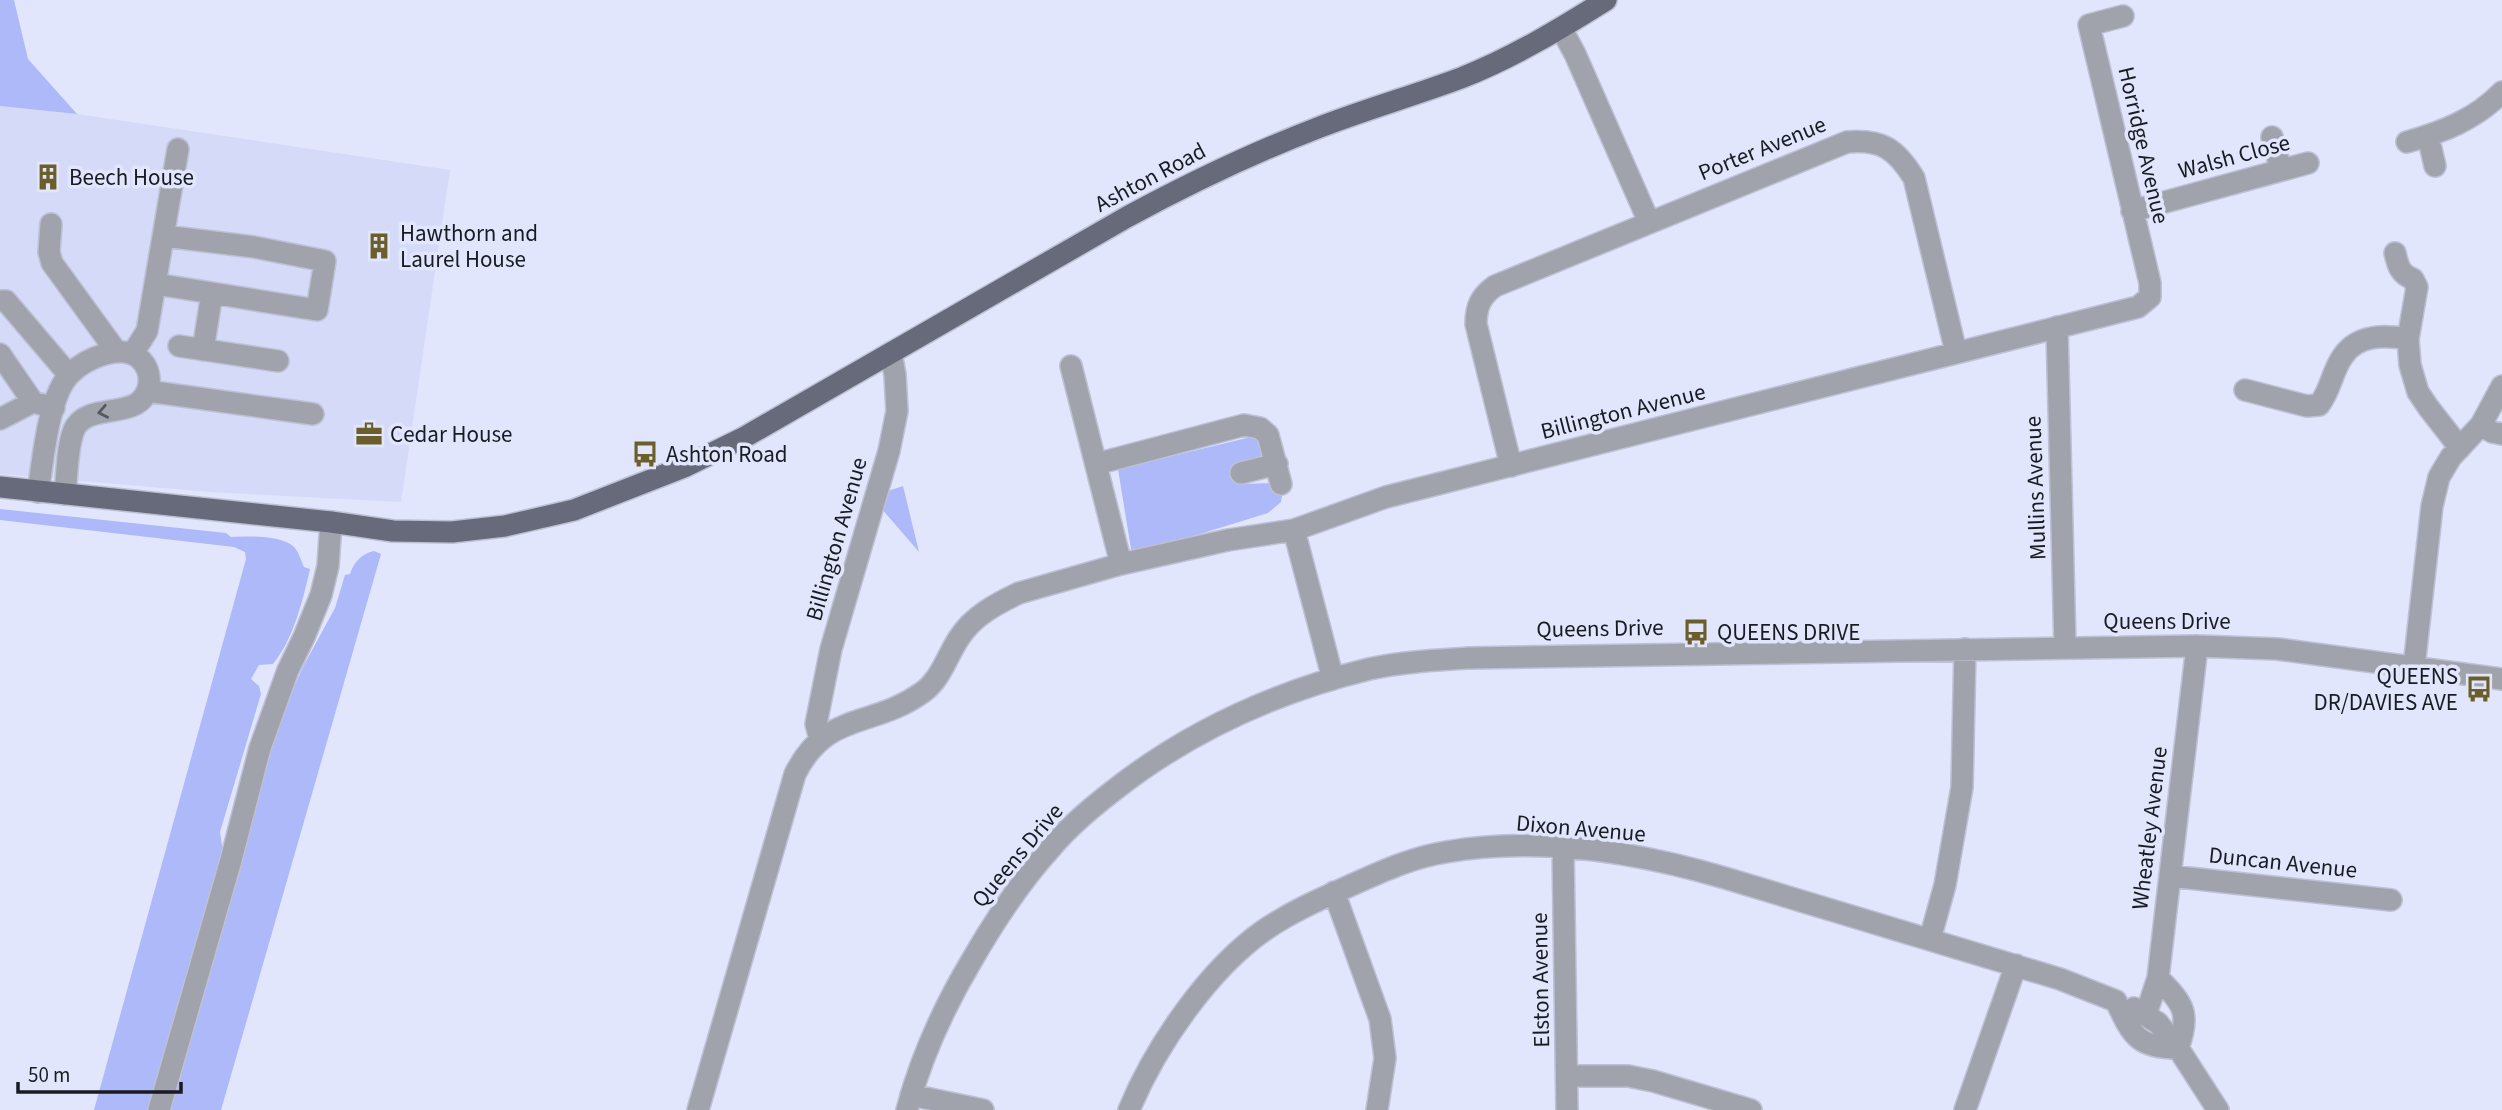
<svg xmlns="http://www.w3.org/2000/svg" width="2502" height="1110" font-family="'Source Sans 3',sans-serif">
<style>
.built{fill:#d4daf7}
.green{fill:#adb9f8}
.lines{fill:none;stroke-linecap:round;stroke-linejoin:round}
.minor-casing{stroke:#bdc1d5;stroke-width:24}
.major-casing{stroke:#bdc1d5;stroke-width:24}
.minor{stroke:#a1a3ac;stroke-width:21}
.major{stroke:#676a7a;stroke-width:21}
.oneway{stroke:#565860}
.labels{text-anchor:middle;stroke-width:7;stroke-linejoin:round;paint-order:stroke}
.street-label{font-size:23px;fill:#191b22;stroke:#e1e6fc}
.poi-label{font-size:23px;fill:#191b22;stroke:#e1e6fc;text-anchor:start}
</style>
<rect width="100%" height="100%" fill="#e1e6fc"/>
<!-- built -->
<path class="built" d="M0,106L77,114L450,170L401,502L210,492L0,474Z"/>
<!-- green -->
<path class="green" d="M0,0H14L28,59L77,114L0,106Z
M1251,437L1263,441L1265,456L1239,468L1243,484L1272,483L1282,496L1281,502L1268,513L1132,555L1118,469Z
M903,486L919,552L881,508L888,491Z
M0,509L226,533L231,537C247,536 282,535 294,547C299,552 301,561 304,567L310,569C303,600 293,640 273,664L259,665L251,679L259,686L261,694L220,832L224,858L151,1110H94L246,559L245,552L234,547L0,520Z
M374,551L381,554L221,1110H166L281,715L304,665L335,608L345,575L350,574C354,562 361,554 374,551Z"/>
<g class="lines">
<!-- minor casing -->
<g class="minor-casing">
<path id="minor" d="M1561,28L1575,54L1649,222
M2428,136L2435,166
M2272,137L2281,170
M2407,142C2443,132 2476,119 2502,92
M2132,211L2308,163
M51,224L49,252L52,263L116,351
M2395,253C2398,266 2400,274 2413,279L2417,287L2408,339L2410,365L2418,392L2428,407L2460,448
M156,284L317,310L325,261L254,247L164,236
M0,301H6L69,375
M2057,327L2065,647
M179,346L278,361
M203,350L212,293
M133,353L147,331L178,149
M0,354L33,402L54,408
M1071,366L1121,564
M2245,390L2307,406L2319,405C2331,390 2332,371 2343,356C2358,334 2385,335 2408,339
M147,391L313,414
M0,419L33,402
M2481,425L2492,432L2502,434
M1096,464L1244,425L1260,428L1268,435L1281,484
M1511,466L1476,324C1476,306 1481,296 1495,286L1847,142C1882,139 1896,149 1914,178L1956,352
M1241,473L1277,464
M38,492C43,461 48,396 70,374C85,359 123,341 141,360C147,366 150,375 149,384C143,422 93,401 76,426C67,440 67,477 65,494
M1294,530L1333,679
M2414,667L2432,506L2439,477L2451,457L2481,425L2502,386
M820,739L816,724L831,649L889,451L897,411L895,375L891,353
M1563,848L1567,1110
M2170,876L2391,900
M1334,892L1380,1019L1385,1058L1377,1110
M1930,939L1945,885L1962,787L1965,649
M2158,978C2183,1003 2191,1013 2178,1048L2218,1110
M2134,1008L2158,1023L2178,1048
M2146,1014L2158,978L2197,646
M1568,1076H1628L1653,1081L1751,1110
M911,1095L983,1110
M159,1110L231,860L260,748L288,670L304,637L321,595L328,566L331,522
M698,1110L795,774C827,710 872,729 923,692C941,679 947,656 959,638C973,616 996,604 1019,593L1121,564L1228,540L1294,530L1386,497L2138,307L2150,297V283L2089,25L2123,16
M907,1110C921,1057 944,1007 972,960C995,920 1020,882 1051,848C1069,826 1091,808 1113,791C1189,731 1275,692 1369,669C1401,662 1436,660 1469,658L2197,646L2277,649L2502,679
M1129,1110C1155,1047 1209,968 1266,929C1294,910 1325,897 1356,883C1385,870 1414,857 1446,852C1537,836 1637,852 1725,878L2060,979L2116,1001C2132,1035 2137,1048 2178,1048
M1965,1110L2016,965"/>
</g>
<!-- major casing -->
<g class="major-casing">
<path id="major" d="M0,487L331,522L393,531L452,532L505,526L574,510L684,467L743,438L1127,217C1188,184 1250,154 1315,129C1363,110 1413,96 1461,78C1512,58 1560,29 1606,0"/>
</g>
<!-- minor -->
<use href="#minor" class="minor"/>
<!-- major -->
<use href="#major" class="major"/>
</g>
<!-- one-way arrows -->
<defs><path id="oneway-chevron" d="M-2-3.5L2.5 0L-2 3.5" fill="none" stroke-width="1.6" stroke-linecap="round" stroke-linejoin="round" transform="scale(1.75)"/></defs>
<use class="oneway" href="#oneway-chevron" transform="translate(103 412) rotate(169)"/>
<!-- icons -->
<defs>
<g id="building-bare" transform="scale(2.1)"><path d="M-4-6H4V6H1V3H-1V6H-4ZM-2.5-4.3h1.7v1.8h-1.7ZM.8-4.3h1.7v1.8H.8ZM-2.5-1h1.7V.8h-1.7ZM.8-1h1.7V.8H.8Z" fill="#6b5e2b" stroke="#e1e6fc" stroke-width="2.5" paint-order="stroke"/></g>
<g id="office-bare" transform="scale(2.1)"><path d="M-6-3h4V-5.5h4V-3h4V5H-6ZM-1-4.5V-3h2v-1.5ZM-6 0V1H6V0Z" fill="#6b5e2b" stroke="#e1e6fc" stroke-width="2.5" paint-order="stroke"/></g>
<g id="bus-bare" transform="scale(2.1)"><path d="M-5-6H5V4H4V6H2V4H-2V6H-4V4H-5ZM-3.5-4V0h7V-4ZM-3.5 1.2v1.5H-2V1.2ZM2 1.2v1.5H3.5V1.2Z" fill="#6b5e2b" stroke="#e1e6fc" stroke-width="2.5" paint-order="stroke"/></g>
</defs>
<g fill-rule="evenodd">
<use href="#building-bare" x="48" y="177"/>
<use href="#building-bare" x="379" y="246"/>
<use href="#office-bare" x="369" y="434"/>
<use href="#bus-bare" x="645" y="454"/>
<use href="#bus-bare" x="1696" y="632"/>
<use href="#bus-bare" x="2479" y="689"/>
</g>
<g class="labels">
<!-- street labels -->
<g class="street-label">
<text transform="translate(2144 145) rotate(77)" y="8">Horridge Avenue</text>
<text transform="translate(1762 148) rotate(-22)" y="8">Porter Avenue</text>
<text transform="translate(2234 156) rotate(-15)" y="8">Walsh Close</text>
<text transform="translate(1150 177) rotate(-28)" y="8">Ashton Road</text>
<text transform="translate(1623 411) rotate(-14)" y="8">Billington Avenue</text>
<text transform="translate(2035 488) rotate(-92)" y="8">Mullins Avenue</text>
<text transform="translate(836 539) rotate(-74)" y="8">Billington Avenue</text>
<text x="2167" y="629">Queens Drive</text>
<text transform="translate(1600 628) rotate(-1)" y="8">Queens Drive</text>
<text transform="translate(1581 828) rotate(5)" y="8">Dixon Avenue</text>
<text transform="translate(2149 828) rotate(-83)" y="8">Wheatley Avenue</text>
<text transform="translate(1017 855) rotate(-50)" y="8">Queens Drive</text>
<text transform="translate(2283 862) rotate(6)" y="8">Duncan Avenue</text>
<text transform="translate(1540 980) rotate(-91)" y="8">Elston Avenue</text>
</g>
<!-- poi labels -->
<g class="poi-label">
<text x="69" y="185">Beech House</text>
<text x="400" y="241">Hawthorn and<tspan x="400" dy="26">Laurel House</tspan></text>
<text x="390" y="442">Cedar House</text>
<text x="666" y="462">Ashton Road</text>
<text x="1717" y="640">QUEENS DRIVE</text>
<text x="2458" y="684" text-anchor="end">QUEENS<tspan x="2458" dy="26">DR/DAVIES AVE</tspan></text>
</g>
</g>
<!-- scale -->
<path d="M18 1082v10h163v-10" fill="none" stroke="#191b22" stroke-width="3.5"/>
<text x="28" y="1082" font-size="21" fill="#191b22" stroke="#e1e6fc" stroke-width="5" paint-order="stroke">50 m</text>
</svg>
